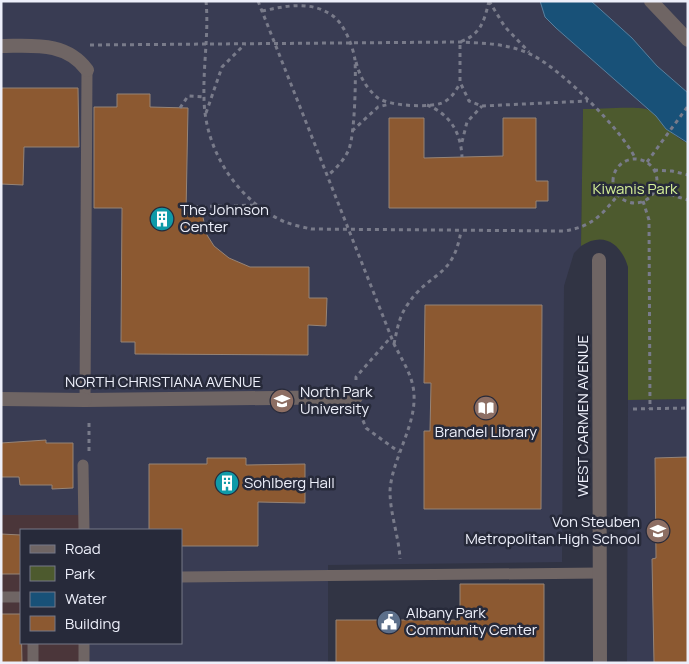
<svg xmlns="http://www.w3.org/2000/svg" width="689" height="664" font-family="Manrope,sans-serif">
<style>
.commercial{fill:#4b363a}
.built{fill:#393c53}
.green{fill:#4d5a2e}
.water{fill:#185178;stroke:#58809f}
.building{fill:#8c5931;stroke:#968477}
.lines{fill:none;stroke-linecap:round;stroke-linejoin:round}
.path{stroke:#797b8a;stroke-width:3;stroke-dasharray:4 4;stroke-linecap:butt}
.service{stroke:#6f6564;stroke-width:11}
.pedestrian{stroke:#6f6564;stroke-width:14}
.minor{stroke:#6f6564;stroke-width:14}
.labels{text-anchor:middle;stroke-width:5;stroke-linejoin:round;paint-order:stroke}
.park-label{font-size:15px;fill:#d6f198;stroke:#272a3a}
.poi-label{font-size:15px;fill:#edeffa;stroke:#272a3a;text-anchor:start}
.street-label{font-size:15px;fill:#edeffa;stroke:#272a3a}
</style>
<rect width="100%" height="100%" fill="#313444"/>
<!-- commercial -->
<path class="commercial" d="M1,515H88V530H21V643H88V663H1Z"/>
<!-- built -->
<path class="built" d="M1,1H688V109L583,110L581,246L574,253L564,286L562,562L328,565V663H88V643H181V530H88V515H1Z
M688,399V663H627L628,400Z"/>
<!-- green -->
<path class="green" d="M583,109C596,109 636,106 646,109C658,112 669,136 688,143V399L628,400V267C621,243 603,231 581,246Z"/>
<!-- water -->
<path class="water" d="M540,1H591L632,38L657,66L688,93V143L666,129L656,116L556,28L545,17Z"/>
<!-- building -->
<path class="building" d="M1,88H78L79,147H24L23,185L1,184Z
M117,94H150V107L188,108L186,213H202L207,235L214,246L229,258L250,267H309V298H327L326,326L308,325V355L135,354V342H121L122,208H94V107H117Z
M389,118H424V158L503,156V118H536V181H548V201H536V208H389Z
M425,305H542L541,509H424V431H430L431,383H424Z
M46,440V443H73V488L52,489V485H20L19,477H1V443Z
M688,457V663H654L652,559L656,558L655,458Z
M207,458H246V465L305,464V503L258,502V546H181V530H149V464H207Z
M1,534L21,535V574H1Z
M460,584H544V663H336V620H460Z
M1,614H21L22,663H1Z"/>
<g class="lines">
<!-- path -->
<path class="path" d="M206,1C209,33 203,65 204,97C204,149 237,201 285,222C293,225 303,227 311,229L564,231C591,227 601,216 618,195
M258,1L394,344C400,356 407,367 411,379C424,417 392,454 390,491C390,514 399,537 400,559
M489,1C484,22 481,34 460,42V82L469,101L482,106L588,101
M489,1L505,27L529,52
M262,11C286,6 311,0 333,16C344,24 353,46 355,60C356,78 355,132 349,149C345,159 336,169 328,175
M90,45L460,42C484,43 511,44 532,55C561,69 622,130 635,158
M356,62C360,77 366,88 378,98C390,106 429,108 442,103C451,99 456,91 460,83
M427,105C450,114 461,133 462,157
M180,108L188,96L204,97
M206,113L222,67L245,44
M352,131L378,107L390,104
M462,142L467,122L482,106
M613 181a22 22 0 1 1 44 0a22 22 0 1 1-44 0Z
M647,162L688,106
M654,170L672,171L688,175
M655,190L688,200
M643,201L649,220L650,409
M186,207L256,205
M394,344C397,330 399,316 408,304C430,271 453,279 461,231
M356,380V377L391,337
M633,409L688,408
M360,413L366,428L399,452
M89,451V419"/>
<!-- service -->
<path class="service" d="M85,400L87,70
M83,465L84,530
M181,577L600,573
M1,597H21
M33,643V663
M84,643V663"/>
<!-- pedestrian -->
<path class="pedestrian" d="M85,400L356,397"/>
<!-- minor -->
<path class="minor" d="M651,1L688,40
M1,46C32,46 66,41 87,70
M599,260L600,663
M1,399L85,400"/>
</g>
<!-- icons -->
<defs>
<g id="building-disc" transform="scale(1.25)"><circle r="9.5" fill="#0f9aa8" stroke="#272a3a"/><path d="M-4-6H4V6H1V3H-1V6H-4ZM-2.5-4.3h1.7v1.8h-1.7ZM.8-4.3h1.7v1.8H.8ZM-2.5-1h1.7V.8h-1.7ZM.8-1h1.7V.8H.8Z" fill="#fff"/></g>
<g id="university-disc" transform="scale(1.25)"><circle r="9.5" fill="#8d6e63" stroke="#272a3a"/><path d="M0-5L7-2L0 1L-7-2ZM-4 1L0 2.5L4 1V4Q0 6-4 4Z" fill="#fff"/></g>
<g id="library-disc" transform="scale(1.25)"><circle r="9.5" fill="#8d6e63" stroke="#272a3a"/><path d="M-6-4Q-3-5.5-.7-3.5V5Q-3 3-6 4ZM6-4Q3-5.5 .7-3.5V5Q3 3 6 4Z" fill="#fff"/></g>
<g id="school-disc" transform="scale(1.25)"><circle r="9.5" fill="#8d6e63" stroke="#272a3a"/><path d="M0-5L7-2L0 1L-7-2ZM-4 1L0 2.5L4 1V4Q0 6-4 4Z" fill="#fff"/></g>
<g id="civic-disc" transform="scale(1.25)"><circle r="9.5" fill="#5c6f8a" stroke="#272a3a"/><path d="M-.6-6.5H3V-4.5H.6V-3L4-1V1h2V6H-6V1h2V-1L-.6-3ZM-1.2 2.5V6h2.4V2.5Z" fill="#fff"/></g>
</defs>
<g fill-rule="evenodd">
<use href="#building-disc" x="162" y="219"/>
<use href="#university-disc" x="282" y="401"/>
<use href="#library-disc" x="486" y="408"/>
<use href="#building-disc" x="227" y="483"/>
<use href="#school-disc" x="658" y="531"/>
<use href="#civic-disc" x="389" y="622"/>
</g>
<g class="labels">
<!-- park labels -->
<g class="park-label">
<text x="635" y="194">Kiwanis Park</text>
</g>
<!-- poi labels -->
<g class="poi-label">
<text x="180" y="215">The Johnson<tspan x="180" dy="17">Center</tspan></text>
<text x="300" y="397">North Park<tspan x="300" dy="17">University</tspan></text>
<text x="486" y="437" text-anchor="middle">Brandel Library</text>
<text x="244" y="488">Sohlberg Hall</text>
<text x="640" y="527" text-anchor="end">Von Steuben<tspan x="640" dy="17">Metropolitan High School</tspan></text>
<text x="406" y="618">Albany Park<tspan x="406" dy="17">Community Center</tspan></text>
</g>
<!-- street labels -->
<g class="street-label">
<text x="163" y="387">NORTH CHRISTIANA AVENUE</text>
<text transform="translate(583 416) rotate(-90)" y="5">WEST CARMEN AVENUE</text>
</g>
</g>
<!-- border -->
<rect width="689" height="664" fill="none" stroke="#edeffa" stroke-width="5"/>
<!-- legend -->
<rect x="20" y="529" width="162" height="115" fill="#272a3a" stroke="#767987"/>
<rect x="30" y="545" width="25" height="8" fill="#6f6564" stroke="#767987"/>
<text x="65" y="554" font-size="15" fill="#edeffa">Road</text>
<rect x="30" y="566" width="25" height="15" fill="#4d5a2e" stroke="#767987"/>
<text x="65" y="579" font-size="15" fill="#edeffa">Park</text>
<rect x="30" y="592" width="25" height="15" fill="#185178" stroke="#767987"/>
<text x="65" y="604" font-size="15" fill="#edeffa">Water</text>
<rect x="30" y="616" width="25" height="15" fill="#8c5931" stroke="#767987"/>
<text x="65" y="629" font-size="15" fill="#edeffa">Building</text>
</svg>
